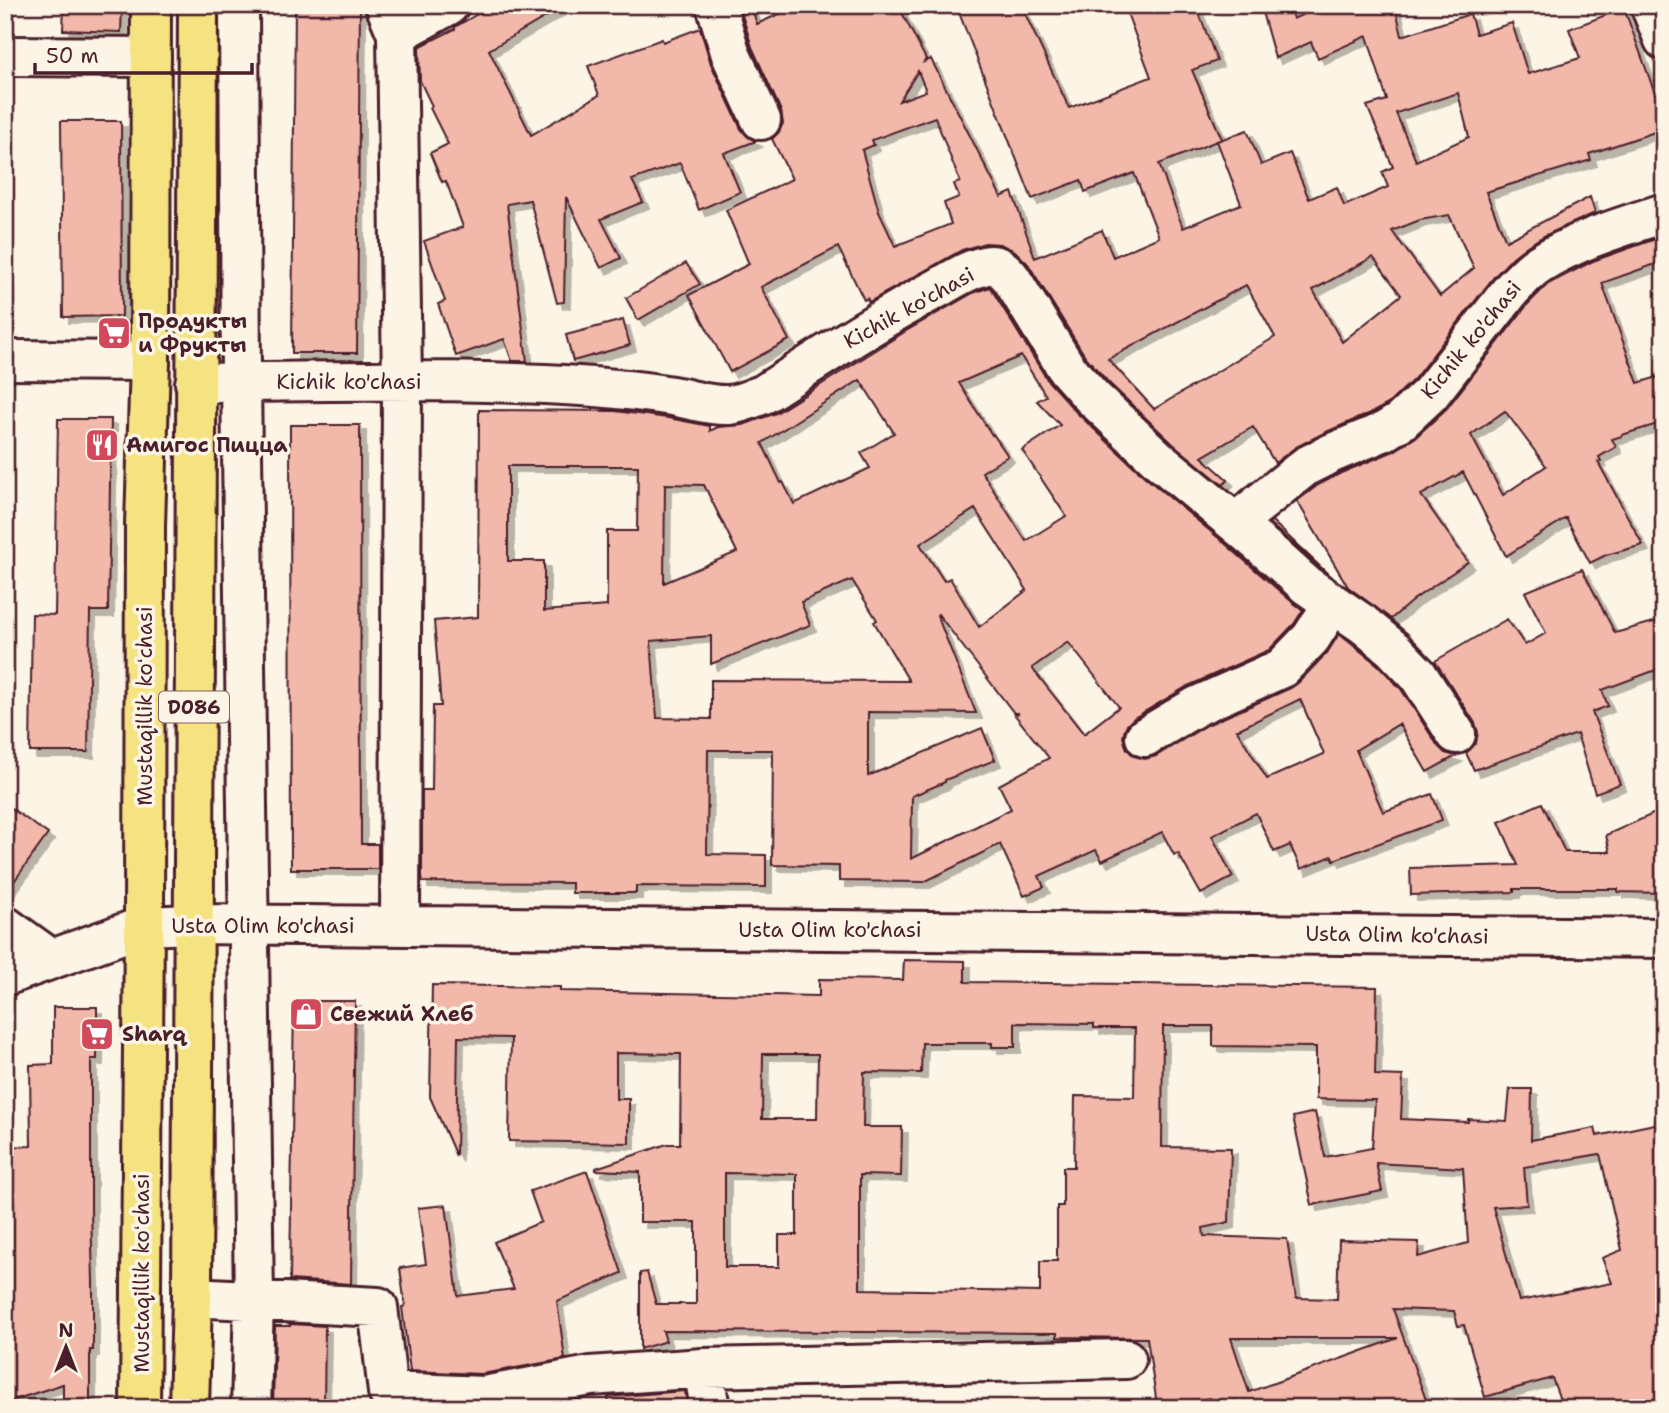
<svg xmlns="http://www.w3.org/2000/svg" width="1669" height="1413" font-family="'Shantell Sans',sans-serif">
<style>
.building{fill:#f2b9ab;stroke:#4a1f2b;stroke-width:2;fill-rule:evenodd;filter:url(#shadow)}
.lines{fill:none;stroke-linecap:round;stroke-linejoin:round}
.minor-casing{stroke:#4a1f2b;stroke-width:44}
.major-casing{stroke:#4a1f2b;stroke-width:44}
.minor{stroke:#fcf5e5;stroke-width:38}
.major{stroke:#f5e382;stroke-width:38}
.labels{text-anchor:middle;stroke-width:7;stroke-linejoin:round;paint-order:stroke}
.shield{fill:#fcf5e5;stroke:#7f5f63;stroke-width:2}
.shield-label{font-size:19px;font-weight:bold;fill:#4a1f2b}
.street-label{font-size:21px;fill:#4a1f2b;stroke:#fcf5e5}
.poi-label{font-size:21px;font-weight:bold;fill:#4a1f2b;stroke:#fcf5e5;text-anchor:start}
</style>
<defs>
<filter id="shadow"><feDropShadow dx="6" dy="6" stdDeviation="0" flood-color="#0004"/></filter>
</defs>
<rect width="100%" height="100%" fill="#fcf5e5"/>
<filter id="ink" filterUnits="userSpaceOnUse"><feTurbulence type="fractalNoise" baseFrequency=".0143" numOctaves="2"/><feDisplacementMap in="SourceGraphic" scale="14" xChannelSelector="R" yChannelSelector="G"/><feConvolveMatrix kernelMatrix="1 2 1 2 8 2 1 2 1" color-interpolation-filters="sRGB"/></filter>
<g filter="url(#ink)">
<!-- building -->
<path class="building" d="M64,5H122L121,32L63,30Z
M295,5H360L357,353H292Z
M493,5H566L489,50L531,135L599,95L588,66L662,39L663,42L700,28L711,64L741,129L748,137L756,141L724,153L740,192L699,210L680,163L632,180L643,202L601,219L621,258L601,268L566,197L564,302L557,303L530,200L507,204L527,361H512L504,339L456,356L438,304L445,301L424,241L463,227L446,181L442,182L430,153L448,144L430,108L432,106L420,81L419,47L455,29V27Z
M739,5H751L757,24L799,5H898L926,59L924,62L931,59L1001,197L1012,192L1035,258L1102,230L1113,257L1159,237L1134,173L1085,192L1081,180L1032,199L956,5H1021L1069,108L1151,77L1124,5H1196L1217,61L1192,70L1222,139L1159,164L1183,228L1241,204L1217,141L1247,130L1261,165L1290,153L1309,199L1337,187L1344,206L1388,187L1382,172L1393,167L1367,106L1387,100L1367,36L1318,58L1311,42L1275,58L1260,5H1289L1293,19L1325,5H1395L1402,36L1470,14L1476,34L1512,23L1528,74L1580,58L1569,29L1624,8L1657,99L1664,96V129L1589,154L1591,160L1486,192L1506,241L1590,197L1595,213L1544,236L1527,246L1513,257L1494,277L1414,379L1388,404L1375,411L1324,433L1296,447L1275,463L1253,427L1202,457L1228,480L1223,485L1173,444L1108,382L1085,356L1028,264L1015,251L1000,244L985,243L962,250L869,302L867,298L864,300L838,247L761,287L789,340L730,372L689,295L749,264L726,210L792,179L772,139L779,132L783,123L781,111L752,47ZM918,71L926,91L899,101ZM1458,93L1469,137L1416,161L1396,113ZM935,117L960,182L954,184L959,197L944,203L951,224L895,246L879,212L862,150L874,145L872,140ZM1449,215L1474,268L1440,296L1392,231L1420,220ZM1373,257L1401,295L1342,342L1313,290ZM1246,285L1275,337L1154,409L1108,359Z
M61,121H121L122,316L63,317Z
M1664,236V261L1602,283L1638,383L1664,375V422L1622,435V436L1612,439L1616,447L1599,457L1601,461L1598,462L1643,545L1606,555L1590,563L1566,518L1506,556L1463,472L1421,495L1468,562L1413,600L1391,619L1348,587L1297,501L1318,485L1341,473L1394,451L1416,437L1447,408L1528,304L1548,284L1593,261ZM1505,411L1546,466L1503,495L1471,435Z
M686,263L700,284L638,320L626,298Z
M990,287L1048,381L1077,413L1145,477L1221,540L1291,601L1303,610L1294,624L1269,650L1188,686L1134,718L1126,726L1123,737L1127,749L1134,756L1145,759L1156,756L1207,725L1291,688L1298,683L1327,653L1339,634L1378,665L1401,689L1438,746L1445,753L1456,756L1427,772L1399,724L1356,750L1383,812L1432,794L1442,820L1334,860L1332,856L1301,869L1290,845L1274,852L1256,813L1212,836L1233,877L1201,894L1178,853L1174,855L1162,832L1102,861L1096,850L1039,876L1044,887L1024,896L1000,844L924,882L839,881V866L772,865L773,750H708L707,854L766,855V887L636,886V893H572V883L422,882V790H432L433,706H441L434,621L478,617L479,410L615,411L668,418L710,426V431L718,427L743,425L776,413L906,331L973,293ZM1021,356L1046,396L1037,401L1060,425L1022,450L1066,516L1026,541L982,472L1008,456L993,434L992,435L959,383ZM860,380L894,433L861,453L870,468L794,504L783,482L781,483L762,443ZM508,466H638L637,531H607V606L544,611V561H508ZM665,484L704,485L737,552L664,583ZM975,509L1027,590L979,627L950,578L944,581L920,544ZM852,580L877,620L874,622L909,681L711,680V719L657,718L651,641L711,636V664L810,625L801,602ZM938,614L1014,713H1019L1015,715L1049,758L999,785L1011,809L911,859L912,796L945,782V780L995,760L982,728L868,776V712L976,713L937,615ZM1068,642L1119,707L1084,734L1032,668ZM1300,699L1324,754L1267,779L1237,730Z
M623,320L630,345L573,361L566,335Z
M58,419H111L108,611H90L88,752H30L32,614L55,615Z
M290,425H360L361,844H378V869H291Z
M1272,521L1328,574L1269,523Z
M1582,569L1615,633L1664,619V667L1602,690L1608,706L1592,712L1620,784L1595,793L1577,734L1474,770L1466,753L1476,743L1478,732L1475,723L1435,661L1507,619L1525,645L1546,633L1525,592Z
M1542,803L1565,852H1610L1606,835L1664,809V893L1618,892V889H1514V892L1411,895L1410,868L1518,865L1499,822Z
M5,804L48,834L5,894Z
M904,960L965,961V982L1377,987L1375,1075L1403,1076L1401,1119L1468,1122V1119L1507,1121L1510,1089H1532L1531,1140L1595,1128L1597,1136L1664,1122V1408H1563L1552,1378L1485,1397L1464,1325L1458,1326L1454,1311L1393,1309L1429,1408H1213L1210,1398L1157,1405L1147,1338L1057,1337V1333L663,1331L666,1341L640,1349V1273L647,1272L656,1304H696V1222H640V1172L596,1170V1168L667,1144H680L681,1054L616,1053V1099H629V1143L509,1141L511,1038L458,1037L456,1156L430,1097L432,985L560,987V991L819,996V979L903,980ZM1015,1023L1094,1024V1028H1135L1134,1097L1075,1096L1074,1167H1063V1206H1057V1261H1040V1292L860,1289V1175L901,1176L902,1127H863L864,1072L921,1073L922,1043H992V1047H1015ZM1163,1026H1213V1046L1316,1047V1099L1375,1100L1372,1148L1325,1157L1315,1112L1293,1117L1312,1205L1382,1191L1376,1163L1463,1168L1468,1243L1418,1257L1419,1242L1339,1240L1337,1299L1296,1298L1287,1239L1204,1236L1203,1228L1229,1222L1231,1148L1162,1147ZM763,1054H818L817,1119H762ZM1600,1154L1622,1250L1602,1258L1612,1283L1519,1301L1493,1207L1527,1205L1524,1167ZM725,1173L797,1174V1235H779V1267H725ZM1231,1338H1398L1249,1392Z
M294,1001H355L351,1284L290,1280Z
M53,1007H97V1059H91V1211L93,1281V1350H90V1408H63V1384L5,1403V1147L31,1146L30,1065L53,1064Z
M587,1171L622,1273L557,1301L565,1359L482,1374L410,1371L402,1307L405,1306L400,1268L426,1264L418,1208L446,1205L458,1296L514,1289L494,1242L541,1222L530,1191Z
M290,1324L325,1326L324,1408H273L275,1326H290Z
M685,1391L688,1408H609L608,1397Z"/>
<g class="lines">
<!-- minor casing -->
<g class="minor-casing">
<path id="minor" d="M239,5L241,382L254,1300L251,1408
M385,5L397,34L449,5
M716,5L731,55L761,120
M1650,5L1664,40
M397,34L402,382L400,926
M5,56L151,57
M5,360L150,361
M195,383C311,381 429,379 545,384C587,386 630,389 672,396C691,399 709,406 729,405C741,404 753,398 764,394C822,357 879,319 940,287C954,279 972,267 989,265C999,264 1005,271 1011,278L1067,369L1092,397L1159,460L1235,523L1306,466L1332,453L1385,431L1401,421L1430,394L1511,290C1520,281 1528,271 1539,264C1577,240 1622,227 1664,213
M1235,523L1275,557L1306,585L1363,624L1393,649L1418,675L1456,734
M1145,737L1197,706L1282,668L1311,638L1332,605
M5,926L51,959
M5,976L144,926L193,924L1664,938
M192,1297L378,1307L388,1392L484,1396L590,1376L703,1368L1126,1359
M703,1368L710,1408"/>
</g>
<!-- major casing -->
<g class="major-casing">
<path id="major" d="M140,1408L144,926L145,525L150,361L151,5
M189,1408L192,1297L198,5"/>
</g>
<!-- minor -->
<use href="#minor" class="minor"/>
<!-- major -->
<use href="#major" class="major"/>
</g>
</g>
<!-- icons -->
<defs>
<g id="supermarket-square" transform="scale(1.75)"><rect x="-9" y="-9" width="18" height="18" rx="4" fill="#d1495b" stroke="#fcf5e5"/><path d="M-6-5.5h2.5l.6 2H6L4.5 2H-2.5L-4.4-4H-6ZM-1.5 3.2a1.3 1.3 0 1 0 .1 0ZM3 3.2a1.3 1.3 0 1 0 .1 0Z" fill="#fff"/></g>
<g id="restaurant-square" transform="scale(1.75)"><rect x="-9" y="-9" width="18" height="18" rx="4" fill="#d1495b" stroke="#fcf5e5"/><path d="M-5-6h1v4h1v-4h1v4h1v-4h1v5L-1.5 .5V6h-2V.5L-5-1ZM5-6V6H3V1.5H1.5Q1.5-4 5-6Z" fill="#fff"/></g>
<g id="shop-square" transform="scale(1.75)"><rect x="-9" y="-9" width="18" height="18" rx="4" fill="#d1495b" stroke="#fcf5e5"/><path d="M-5-2.5h2.3a2.7 3.5 0 0 1 5.4 0H5L5.5 6h-11ZM-1.5-2.5h3a1.5 2.3 0 0 0-3 0Z" fill="#fff"/></g>
</defs>
<g fill-rule="evenodd">
<use href="#supermarket-square" x="114" y="333"/>
<use href="#restaurant-square" x="102" y="445"/>
<use href="#shop-square" x="306" y="1014"/>
<use href="#supermarket-square" x="97" y="1034"/>
</g>
<g class="labels">
<!-- shield labels -->
<rect class="shield" x="159" y="691.5" width="70" height="31" rx="5"/>
<g class="shield-label">
<text x="194" y="714">D086</text>
</g>
<!-- street labels -->
<g class="street-label">
<text transform="translate(909 308) rotate(-29)" y="7">Kichik ko'chasi</text>
<text transform="translate(1471 340) rotate(-51)" y="7">Kichik ko'chasi</text>
<text x="349" y="389">Kichik ko'chasi</text>
<text transform="translate(145 706) rotate(-90)" y="7">Mustaqillik koʻchasi</text>
<text x="263" y="933">Usta Olim ko'chasi</text>
<text x="830" y="937">Usta Olim ko'chasi</text>
<text transform="translate(1397 935) rotate(1)" y="7">Usta Olim ko'chasi</text>
<text transform="translate(142 1273) rotate(-90)" y="7">Mustaqillik koʻchasi</text>
</g>
<!-- poi labels -->
<g class="poi-label">
<text x="138" y="328">Продукты<tspan x="138" dy="24">и Фрукты</tspan></text>
<text x="126" y="452">Амигос Пицца</text>
<text x="330" y="1021">Свежий Хлеб</text>
<text x="122" y="1041">Sharq</text>
</g>
</g>
<!-- margin -->
<rect width="1669" height="1413" fill="none" stroke="#fcf5e5" stroke-width="28"/>
<rect x="14" y="14" width="1641" height="1385" fill="none" stroke="#4a1f2b" stroke-width="2.5" filter="url(#ink)"/>
<!-- north arrow -->
<g transform="translate(66 1347)" stroke="#fcf5e5" stroke-width="5" paint-order="stroke">
<path d="M0-5L12 26L0 18L-12 26Z" fill="#4a1f2b"/>
<text y="-10" font-size="19" font-weight="bold" text-anchor="middle" fill="#4a1f2b">N</text>
</g>
<!-- scale -->
<path d="M35 63v10h217v-10" fill="none" stroke="#4a1f2b" stroke-width="3.5"/>
<text x="46" y="63" font-size="21" fill="#4a1f2b" stroke="#fcf5e5" stroke-width="5" paint-order="stroke">50 m</text>
</svg>
